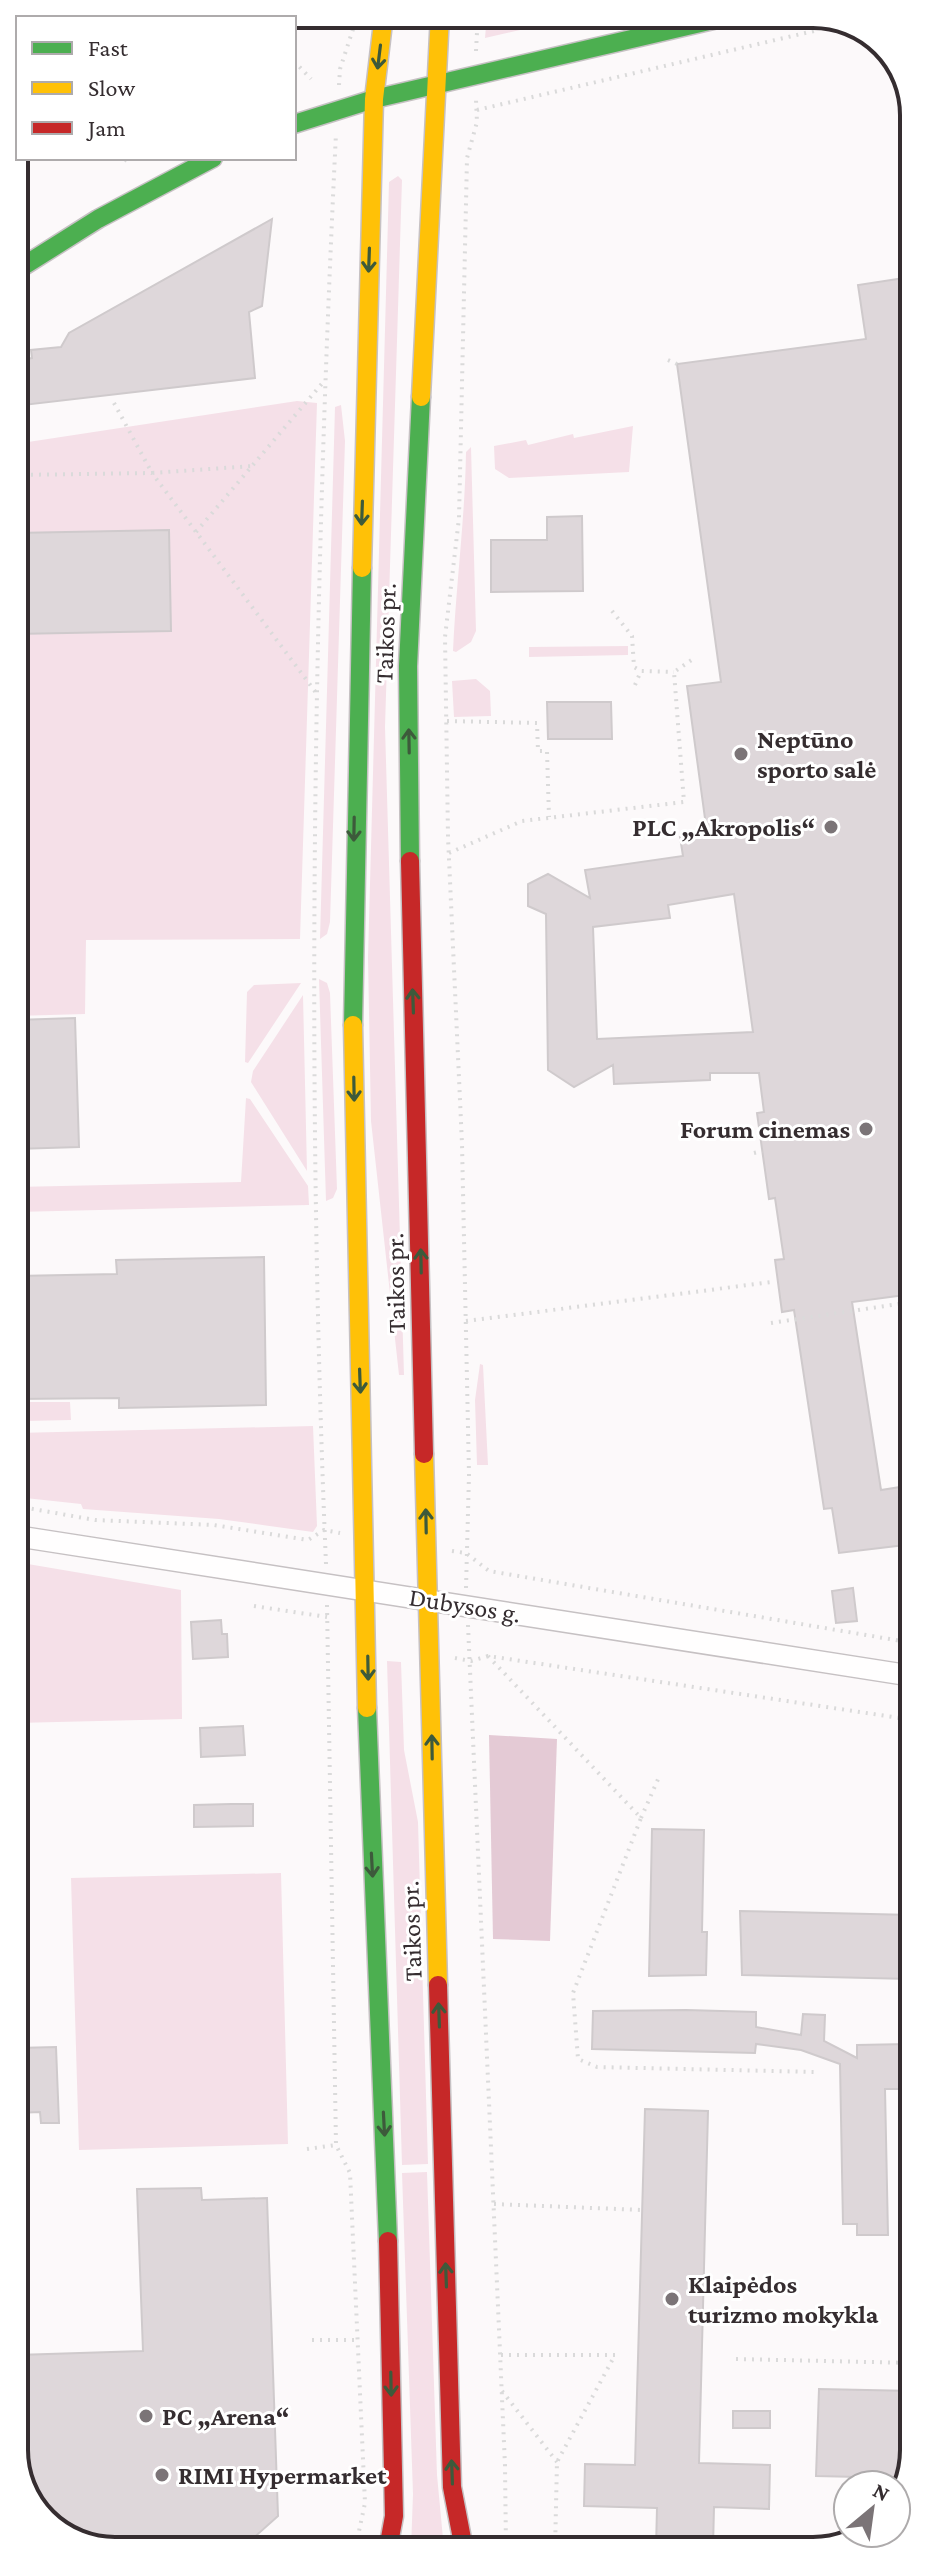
<svg xmlns="http://www.w3.org/2000/svg" width="928" height="2565" font-family="'Crimson Pro',serif">
<style>
.green{fill:#f5e0e8}
.forest{fill:#e4cad5}
.building{fill:#ded7da;stroke:#cfcacc;stroke-width:2;fill-rule:evenodd}
.lines{fill:none;stroke-linecap:round;stroke-linejoin:round}
.street-casing{stroke:#c6c1c3;stroke-width:23}
.fast-casing{stroke:#c6c1c3;stroke-width:21}
.slow-casing{stroke:#c6c1c3;stroke-width:21}
.jam-casing{stroke:#c6c1c3;stroke-width:21}
.path{stroke:#dadada;stroke-width:4;stroke-dasharray:2 6;stroke-linecap:butt}
.street{stroke:#fffefe;stroke-width:20}
.fast{stroke:#4caf50;stroke-width:18}
.slow{stroke:#ffc107;stroke-width:18}
.jam{stroke:#c62828;stroke-width:18}
.oneway{stroke:#3d5a3b}
.poi-dot{fill:#7b7477;stroke:#fff;stroke-width:3}
.labels{text-anchor:middle;stroke-width:6;stroke-linejoin:round;paint-order:stroke}
.street-label{font-size:26px;fill:#352d30;stroke:#fff}
.poi-label{font-size:26px;font-weight:bold;fill:#352d30;stroke:#fff;text-anchor:start}
.rim{fill:none;stroke:#352d30;stroke-width:4}
</style>
<rect width="100%" height="100%" fill="#fcf9fa"/>
<!-- green -->
<path class="green" d="M487,14H590L485,38Z
M398,176L402,180L385,727L404,1375H399L371,1121L368,958L389,182Z
M297,401L317,403L300,939L86,940L85,1014L15,1016V634L171,631L169,531L15,533V444Z
M341,405L345,441L330,922L327,934L320,939L335,407Z
M633,426L629,472L509,478L495,469L494,446L526,440L528,445L573,434L574,438Z
M471,447L476,631L471,642L456,652L453,651C456,584 465,519 466,452Z
M628,646V655L529,657V647Z
M476,679L490,691L491,716L454,717L452,681Z
M319,979L327,983L330,993L337,1189L333,1198L326,1201Z
M301,983L248,1063L245,1062L247,992L254,985Z
M303,995L307,1171L251,1082L253,1071Z
M246,1098L250,1099L308,1186L309,1205L16,1212V1187L241,1182Z
M480,1364L483,1365L488,1465H477L475,1400Z
M26,1402H70L71,1420L26,1421Z
M313,1426L317,1526L313,1532L219,1519L83,1509L81,1504L16,1497V1433Z
M16,1562L181,1590L182,1719L16,1723Z
M387,1661L401,1662L404,1750L418,1822L428,2164L402,2165Z
M281,1873L288,2144L79,2150L71,1878Z
M427,2172L437,2475L444,2549H411L413,2494L402,2173Z"/>
<!-- forest -->
<path class="forest" d="M489,1735L557,1739L550,1941L493,1939Z"/>
<!-- building -->
<path class="building" d="M272,219L262,306L249,312L255,378L15,406V360L32,358L31,350L61,347L69,333Z
M911,277L912,1294L852,1302L881,1490L913,1485V1544L839,1553L832,1508L824,1509L794,1310L782,1312L775,1260L784,1259L775,1198L769,1199L757,1113L764,1112L759,1073H710V1080L614,1084L613,1065L574,1087L548,1070L546,914L528,906V884L548,874L590,898L585,870L683,856L680,837L707,833L687,686L721,682L677,364L866,339L858,285ZM734,894L753,1032L597,1039L593,927L670,918L668,905Z
M582,516L583,591L491,592V540H547V517Z
M169,530L171,631L15,634V533Z
M547,702H611L612,739H548Z
M75,1018L79,1147L16,1149V1020Z
M264,1257L266,1405L119,1408V1398L16,1399V1276L117,1274L116,1260Z
M853,1588L857,1621L836,1623L832,1591Z
M221,1620L222,1634H227L228,1657L193,1659L191,1622Z
M243,1726L245,1755L201,1757L200,1728Z
M231,1804H253V1826L194,1827V1805Z
M652,1829L704,1830L702,1932H707L706,1975L649,1976Z
M740,1911L913,1915L910,1979L742,1975Z
M686,2010L756,2012V2027L801,2035L803,2014L825,2015L824,2041L857,2058V2045L908,2044L909,2089H885L888,2235H857V2224H843L840,2064L801,2050L756,2044L755,2053L592,2049L593,2011Z
M56,2047L59,2123H41L40,2112L17,2113V2048Z
M645,2109L708,2111L699,2463L770,2465L769,2509L714,2507L713,2548H656L657,2508L584,2506L585,2464L635,2465Z
M201,2188L202,2200L267,2198L278,2516L240,2550L108,2551L53,2530L18,2476L17,2355L143,2351L137,2189Z
M819,2389L914,2391V2450L904,2478L816,2476Z
M733,2411H770V2428H733Z"/>
<g class="lines">
<!-- street casing -->
<g class="street-casing">
<path id="street" d="M16,1536L913,1676"/>
</g>
<!-- fast casing -->
<g class="fast-casing">
<path id="fast" d="M294,124L374,99L739,14
M14,272L98,219L213,158
M410,861L408,666L421,397
M353,1025L362,568
M367,1708L388,2241"/>
</g>
<!-- slow casing -->
<g class="slow-casing">
<path id="slow" d="M421,397L440,14
M362,568L374,99L384,14
M353,1025L367,1708
M424,1454L438,1985"/>
</g>
<!-- jam casing -->
<g class="jam-casing">
<path id="jam" d="M410,861L424,1454
M438,1985L452,2487L464,2549
M388,2241L394,2516L388,2549"/>
</g>
<!-- path -->
<path class="path" d="M465,27L477,28
M476,51L478,14
M294,61L311,79
M339,85L340,69L356,20
M477,110L818,30
M124,161L127,158
M668,360L677,364
M114,403L152,473L253,466
M15,475L152,473L317,694
M196,532L325,380
M612,611L632,636L634,667L641,671
M635,685L641,671L674,672
M447,721L537,723L538,751H547L549,817
M449,853L522,821L684,802L674,672L693,659
M754,1153L762,1151
M466,1321L772,1282
M771,1323L912,1302
M16,1506L95,1520L214,1525L308,1540L324,1530L340,1533
M452,1551L466,1553L489,1571L913,1643
M326,1564C306,1087 313,609 336,133
M466,1588L469,1475L462,1144L448,837L445,637L459,518L467,158L477,122L476,100
M327,1605L336,2145L350,2173L365,2503L355,2550
M254,1606L327,1617
M468,1625L505,2466L506,2549
M488,1656L641,1818L573,1993L578,2059L597,2067L817,2072
M455,1658L471,1661L488,1656L913,1720
M641,1818L659,1777
M307,2149L336,2145
M494,2204L642,2210
M312,2340H358
M501,2355H615L557,2462L555,2549
M736,2359L914,2363
M502,2391L557,2462"/>
<!-- street -->
<use href="#street" class="street"/>
<!-- fast -->
<use href="#fast" class="fast"/>
<!-- slow -->
<use href="#slow" class="slow"/>
<!-- jam -->
<use href="#jam" class="jam"/>
</g>
<!-- one-way arrows -->
<defs><path id="oneway-shaft" d="M-6 0H5M1.5-3L5.5 0L1.5 3" fill="none" stroke-width="1.6" stroke-linecap="round" stroke-linejoin="round" transform="scale(2)"/></defs>
<g class="oneway">
<use href="#oneway-shaft" transform="translate(379 57) rotate(97)"/>
<use href="#oneway-shaft" transform="translate(369 260) rotate(92)"/>
<use href="#oneway-shaft" transform="translate(362 513) rotate(92)"/>
<use href="#oneway-shaft" transform="translate(409 741) rotate(-91)"/>
<use href="#oneway-shaft" transform="translate(354 829) rotate(91)"/>
<use href="#oneway-shaft" transform="translate(413 1001) rotate(-92)"/>
<use href="#oneway-shaft" transform="translate(354 1089) rotate(89)"/>
<use href="#oneway-shaft" transform="translate(421 1261) rotate(-91)"/>
<use href="#oneway-shaft" transform="translate(360 1381) rotate(88)"/>
<use href="#oneway-shaft" transform="translate(426 1521) rotate(-91)"/>
<use href="#oneway-shaft" transform="translate(368 1668) rotate(89)"/>
<use href="#oneway-shaft" transform="translate(432 1747) rotate(-91)"/>
<use href="#oneway-shaft" transform="translate(372 1865) rotate(87)"/>
<use href="#oneway-shaft" transform="translate(439 2015) rotate(-92)"/>
<use href="#oneway-shaft" transform="translate(384 2124) rotate(87)"/>
<use href="#oneway-shaft" transform="translate(446 2275) rotate(-92)"/>
<use href="#oneway-shaft" transform="translate(391 2384) rotate(89)"/>
<use href="#oneway-shaft" transform="translate(452 2472) rotate(-92)"/>
</g>
<!-- markers -->
<g class="poi-dot">
<circle cx="741" cy="754" r="8"/>
<circle cx="831" cy="827" r="8"/>
<circle cx="866" cy="1129" r="8"/>
<circle cx="672" cy="2299" r="8"/>
<circle cx="146" cy="2416" r="8"/>
<circle cx="162" cy="2475" r="8"/>
</g>
<g class="labels">
<!-- street labels -->
<g class="street-label">
<text transform="translate(385 633) rotate(-88)" y="9">Taikos pr.</text>
<text transform="translate(395 1283) rotate(-91)" y="9">Taikos pr.</text>
<text transform="translate(465 1605) rotate(9)" y="9">Dubysos g.</text>
<text transform="translate(411 1931) rotate(-92)" y="9">Taikos pr.</text>
</g>
<!-- poi labels -->
<g class="poi-label">
<text x="757" y="748">Neptūno<tspan x="757" dy="30">sporto salė</tspan></text>
<text x="815" y="836" text-anchor="end">PLC „Akropolis“</text>
<text x="850" y="1138" text-anchor="end">Forum cinemas</text>
<text x="688" y="2293">Klaipėdos<tspan x="688" dy="30">turizmo mokykla</tspan></text>
<text x="162" y="2425">PC „Arena“</text>
<text x="178" y="2484">RIMI Hypermarket</text>
</g>
</g>
<!-- crop -->
<path d="M0 0H928V2565H0ZM115 28H813A87 87 0 0 1 900 115V2450A87 87 0 0 1 813 2537H115A87 87 0 0 1 28 2450V115A87 87 0 0 1 115 28Z" fill="#fff" fill-rule="evenodd"/>
<path class="rim" d="M115 28H813A87 87 0 0 1 900 115V2450A87 87 0 0 1 813 2537H115A87 87 0 0 1 28 2450V115A87 87 0 0 1 115 28Z"/>
<!-- legend -->
<rect x="16" y="16" width="280" height="144" fill="#ffffff" stroke="#aeabac" stroke-width="2"/>
<rect x="32" y="42" width="40" height="12" fill="#4caf50" stroke="#aeabac" stroke-width="2"/>
<text x="88" y="56" font-size="24" fill="#352d30">Fast</text>
<rect x="32" y="82" width="40" height="12" fill="#ffc107" stroke="#aeabac" stroke-width="2"/>
<text x="88" y="96" font-size="24" fill="#352d30">Slow</text>
<rect x="32" y="122" width="40" height="12" fill="#c62828" stroke="#aeabac" stroke-width="2"/>
<text x="88" y="136" font-size="24" fill="#352d30">Jam</text>
<!-- north arrow -->
<g transform="translate(872 2509) rotate(29)"><circle r="38" fill="#ffffff" stroke="#aeabac" stroke-width="2"/>
<path d="M0-6L14 30L0 20L-14 30Z" fill="#7b7477"/>
<text y="-12" font-size="22" font-weight="bold" text-anchor="middle" fill="#352d30">N</text>
</g>
</svg>
